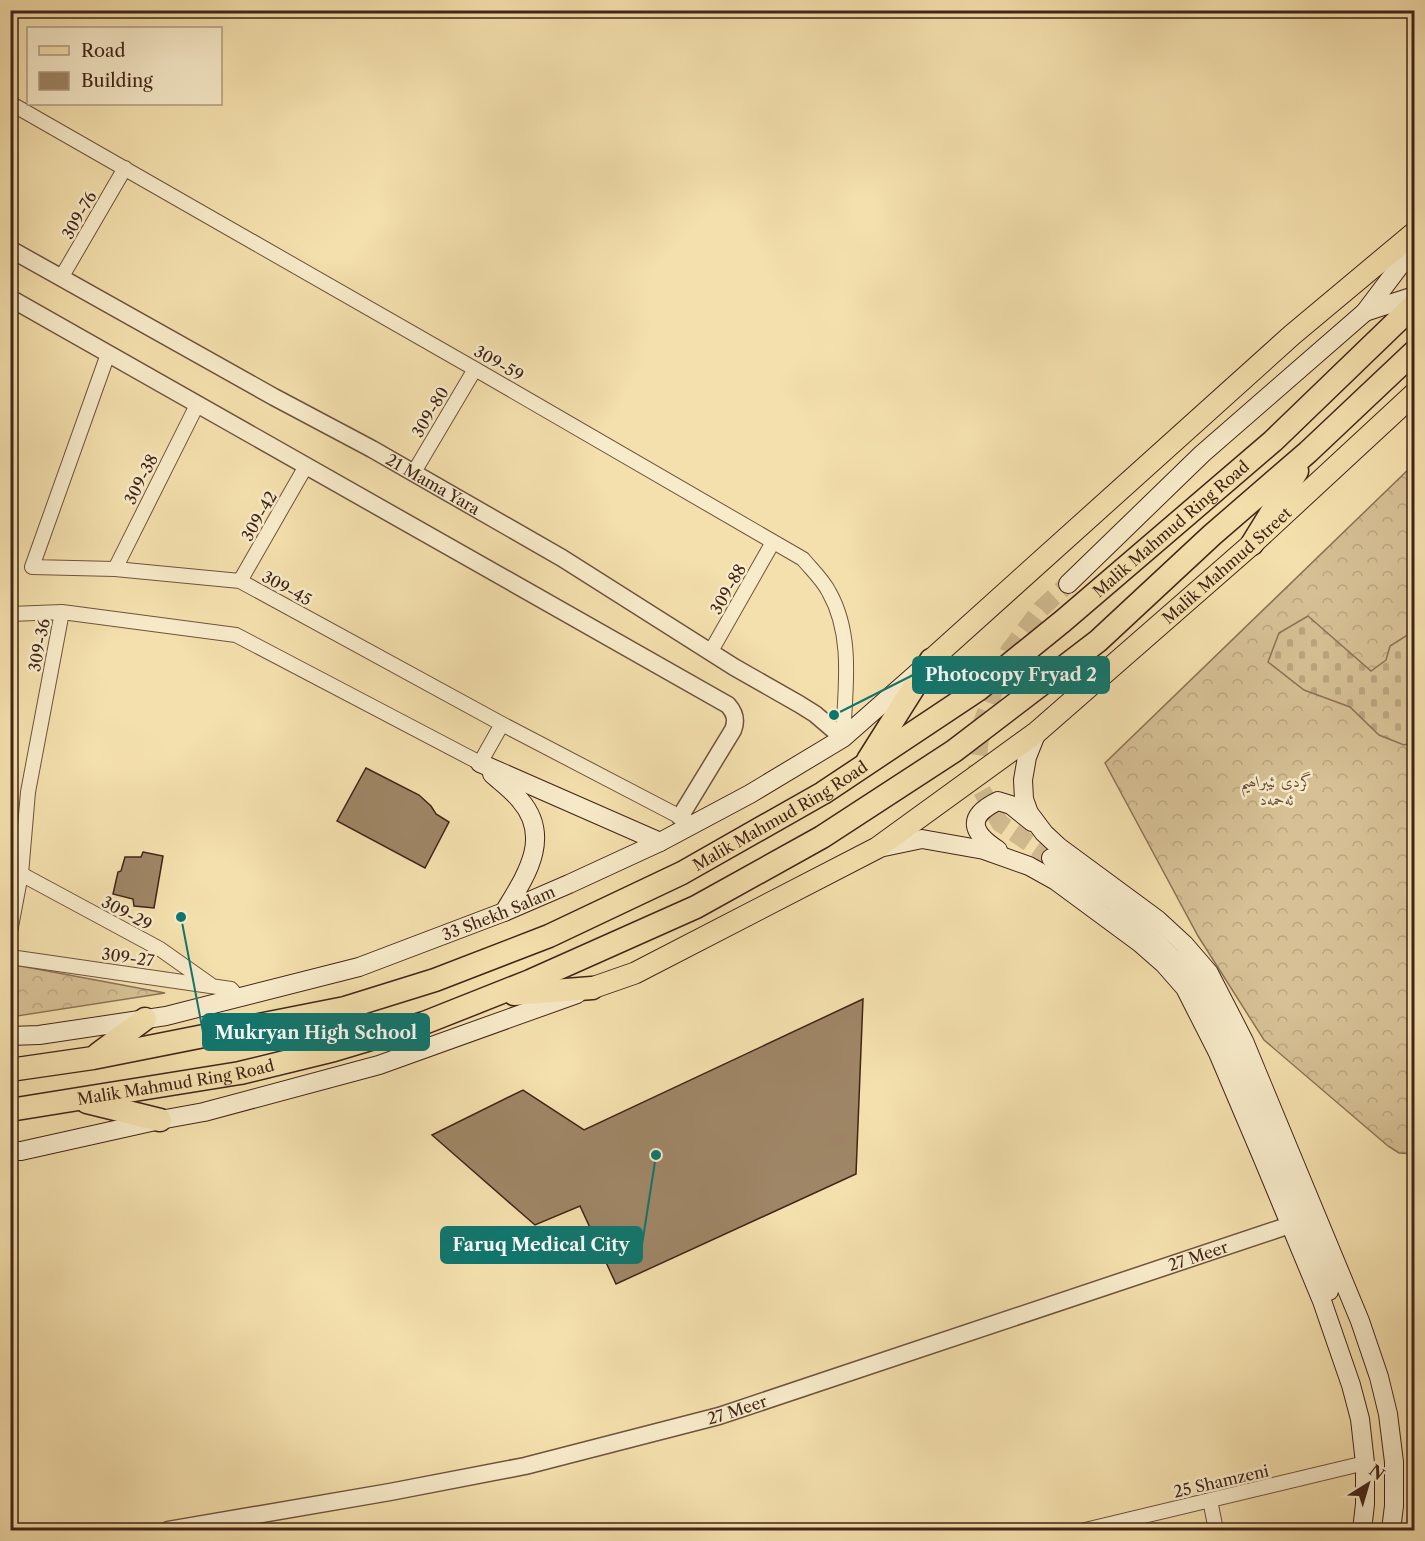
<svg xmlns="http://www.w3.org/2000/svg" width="1425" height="1541" font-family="'Libre Caslon Text',Amiri,serif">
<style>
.forest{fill:url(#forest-crowns);stroke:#8c7256;stroke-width:1.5}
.cemetery{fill:url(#cemetery-stones);stroke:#8c7256;stroke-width:1.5}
.building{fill:#9f8666;stroke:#422419;stroke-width:1.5}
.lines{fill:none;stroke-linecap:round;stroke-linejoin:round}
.secondary-tunnel{stroke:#d0ba8f;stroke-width:18;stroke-dasharray:18 9;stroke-linecap:butt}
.minor-casing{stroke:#6e533e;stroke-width:16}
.tertiary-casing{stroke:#6e533e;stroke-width:19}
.secondary-casing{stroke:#422419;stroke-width:20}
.primary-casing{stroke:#422419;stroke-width:23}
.trunk-casing{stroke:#422419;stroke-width:25}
.minor{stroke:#f8ebca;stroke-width:14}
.tertiary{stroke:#f8ebca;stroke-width:16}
.secondary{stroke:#f8ebca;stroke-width:18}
.primary{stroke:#f4e0ad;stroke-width:21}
.trunk{stroke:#f4e0ad;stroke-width:22}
.labels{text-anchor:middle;stroke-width:5;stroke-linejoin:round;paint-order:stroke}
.street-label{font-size:16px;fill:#422419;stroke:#f8ebca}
.park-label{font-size:16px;font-style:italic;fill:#674b38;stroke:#f8ebca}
.leader{fill:none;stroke:#0f766e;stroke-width:2}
.callout-dot{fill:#0f766e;stroke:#f8ebca;stroke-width:2}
.callout{fill:#0f766e;stroke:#0f766e;stroke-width:2}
.callout-label{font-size:18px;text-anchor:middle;font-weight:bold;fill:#fff}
</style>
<defs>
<pattern id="forest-crowns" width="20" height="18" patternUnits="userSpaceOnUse" patternTransform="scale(1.5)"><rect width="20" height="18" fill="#d6c094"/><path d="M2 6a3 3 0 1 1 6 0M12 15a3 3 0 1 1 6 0" fill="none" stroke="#b9a57f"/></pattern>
<pattern id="cemetery-stones" width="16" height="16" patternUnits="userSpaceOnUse" patternTransform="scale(1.5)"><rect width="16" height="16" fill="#d6c094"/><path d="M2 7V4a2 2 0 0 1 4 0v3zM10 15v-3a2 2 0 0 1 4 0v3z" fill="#b9a57f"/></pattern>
</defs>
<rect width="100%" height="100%" fill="#f4e0ad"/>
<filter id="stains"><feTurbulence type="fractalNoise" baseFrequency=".00333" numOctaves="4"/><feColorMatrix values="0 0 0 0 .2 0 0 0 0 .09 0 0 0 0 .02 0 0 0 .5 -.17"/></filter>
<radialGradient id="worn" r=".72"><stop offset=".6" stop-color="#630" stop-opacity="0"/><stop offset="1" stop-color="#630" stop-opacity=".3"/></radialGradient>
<!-- forest -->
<path class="forest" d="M1414,464V1154L1399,1153L1388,1146L1264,1040L1198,936L1105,763Z
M10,964L165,993L11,1017Z"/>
<!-- cemetery -->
<path class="cemetery" d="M1308,616L1371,671L1386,660L1390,646L1409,634L1414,641V742L1404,745L1379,735L1350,707L1304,690L1268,662L1279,633Z"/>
<!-- building -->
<path class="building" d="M366,768L419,795L431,806L436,814L449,822L425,868L337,821Z
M143,852L163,856L154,908L134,906L133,899L113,894L118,872L121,871L125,857H141Z
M863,999L856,1174L616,1284L580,1206L535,1225L432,1135L523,1090L584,1130Z"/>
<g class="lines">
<!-- secondary-tunnel -->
<path class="secondary-tunnel" d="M1051,858L1000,823L981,789L977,764L982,723L1009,651L1041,609L1068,584"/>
<!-- minor casing -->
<g class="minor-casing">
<path id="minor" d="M10,103L475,369L803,559C812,570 823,580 829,592C854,636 845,690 843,738
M61,278L125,168
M108,354L32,567L115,569L240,581L502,724L688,821
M414,472L475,369
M115,569L197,405
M240,581L306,466
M10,614L62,612L236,635L480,763L502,724
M711,651L773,542
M21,874L160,949L211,985
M10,932L21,874L28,792L62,612
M10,957L231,989L238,997
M1210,1500L1216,1530
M1085,1530L1365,1463"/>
</g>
<!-- tertiary casing -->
<g class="tertiary-casing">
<g id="tertiary">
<path id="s1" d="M10,249L274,397L372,449L562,558L734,667L799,704L815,714L843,738"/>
<path d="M10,298L728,705C735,713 737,720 733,730L680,817"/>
<path id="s2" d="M168,1530L390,1492L525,1466L719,1416L1290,1225"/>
</g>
</g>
<!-- secondary casing -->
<g class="secondary-casing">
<g id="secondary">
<path d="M1365,312L1414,247"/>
<path d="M1068,584L1202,454L1365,312L1414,296"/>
<path d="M1037,732L1027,757L1023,780L1024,799L1029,813L1044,833L1059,847L1158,920L1184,944L1209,973L1244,1041L1360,1321L1379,1377L1388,1414L1394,1462V1506L1391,1530"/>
<path d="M480,763L660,842"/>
<path d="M492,774C501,782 512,790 520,800C553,838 525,877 504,912"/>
<path d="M879,848L922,839L984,850L1029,866L1056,881L1140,943L1164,964L1185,988L1218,1053L1263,1159L1322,1301L1351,1385L1360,1419L1365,1463V1504L1362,1530"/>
<path d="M998,850C972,833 965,817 998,801L1011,805L1032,822"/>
<path d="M1051,858L1113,901L1194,978L1236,1056L1297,1203L1326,1279L1329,1291"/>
<path id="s3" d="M10,1036L39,1035L166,1016L359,967L504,912L569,884L660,842L750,794L843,738L919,671"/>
<path d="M10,1151H21L160,1120L204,1112L379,1065L577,994"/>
</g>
</g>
<!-- primary casing -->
<g class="primary-casing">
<g id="primary">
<path d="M931,660L1292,335L1414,233"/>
<path id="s4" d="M592,988L635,973L877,848L1037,732L1252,544L1414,394"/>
</g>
</g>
<!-- trunk casing -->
<g class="trunk-casing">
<g id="trunk">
<path d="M1252,544L1297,471"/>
<path d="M868,760L931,660"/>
<path d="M514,994L592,988"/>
<path d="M98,1054L145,1019"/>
<path id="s5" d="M10,1070L93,1058L345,1008L435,980L549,936L682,873L823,793L979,689L1063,621L1273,441L1414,305"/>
<path d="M87,1102L160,1120"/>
<path id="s6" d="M10,1110L240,1073L334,1050L424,1023L530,981L696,907L822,837L954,751L1098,641L1212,535L1308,452L1414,352"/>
</g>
</g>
<!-- minor -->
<use href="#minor" class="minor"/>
<!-- tertiary -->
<use href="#tertiary" class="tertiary"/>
<!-- secondary -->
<use href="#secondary" class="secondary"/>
<!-- primary -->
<use href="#primary" class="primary"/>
<!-- trunk -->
<use href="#trunk" class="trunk"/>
</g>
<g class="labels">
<!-- street labels -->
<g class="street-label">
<text transform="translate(79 215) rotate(-60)" y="6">309-76</text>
<text transform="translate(499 363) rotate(30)" y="6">309-59</text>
<text transform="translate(430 412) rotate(-59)" y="6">309-80</text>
<text transform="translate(141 479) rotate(-63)" y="6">309-38</text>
<text dy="6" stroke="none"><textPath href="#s1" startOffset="484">21 Mama Yara</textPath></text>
<text transform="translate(259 516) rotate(-60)" y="6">309-42</text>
<text dy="6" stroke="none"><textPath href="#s5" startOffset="1304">Malik Mahmud Ring Road</textPath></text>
<text dy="6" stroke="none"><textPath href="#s4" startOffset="768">Malik Mahmud Street</textPath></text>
<text transform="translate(287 588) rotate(29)" y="6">309-45</text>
<text transform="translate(728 589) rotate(-60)" y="6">309-88</text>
<text transform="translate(39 645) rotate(-79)" y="6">309-36</text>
<text dy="6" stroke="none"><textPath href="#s5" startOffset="818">Malik Mahmud Ring Road</textPath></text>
<text dy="6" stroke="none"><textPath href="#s3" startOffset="506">33 Shekh Salam</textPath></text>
<text transform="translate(127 913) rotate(28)" y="6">309-29</text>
<text transform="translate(128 957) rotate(8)" y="6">309-27</text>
<text dy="6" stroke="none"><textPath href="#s6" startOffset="168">Malik Mahmud Ring Road</textPath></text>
<text dy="6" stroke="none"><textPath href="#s2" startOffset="1068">27 Meer</textPath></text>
<text dy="6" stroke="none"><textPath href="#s2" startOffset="582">27 Meer</textPath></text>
<text transform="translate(1221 1481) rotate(-13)" y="6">25 Shamzeni</text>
</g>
<!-- park labels -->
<g class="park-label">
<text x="1277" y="787">گردی ئیبراھیم<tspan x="1277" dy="18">ئەحمەد</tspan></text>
</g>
</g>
<!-- callouts -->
<path class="leader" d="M834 715L913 675M181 917L203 1032M656 1155L642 1245"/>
<g class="callout-dot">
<circle cx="834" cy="715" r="6"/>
<circle cx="181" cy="917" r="6"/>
<circle cx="656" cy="1155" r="6"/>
</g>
<g class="callout">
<rect x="913" y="657" width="196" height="36" rx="6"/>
<rect x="203" y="1014" width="226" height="36" rx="6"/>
<rect x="441" y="1227" width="201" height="36" rx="6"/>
</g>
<g class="callout-label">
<text x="1011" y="681">Photocopy Fryad 2</text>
<text x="316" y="1039">Mukryan High School</text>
<text x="541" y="1251">Faruq Medical City</text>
</g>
<!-- margin -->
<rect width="1425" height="1541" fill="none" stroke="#f4e0ad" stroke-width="36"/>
<rect x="12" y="12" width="1401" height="1517" fill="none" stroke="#422419" stroke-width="3"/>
<rect x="18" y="18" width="1389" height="1505" fill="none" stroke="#422419" stroke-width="1.5"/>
<!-- legend -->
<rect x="27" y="27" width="195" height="78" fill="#f8ebca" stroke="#af9b83" stroke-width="1.5"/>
<rect x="39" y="46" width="30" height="9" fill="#f4e0ad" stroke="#af9b83" stroke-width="1.5"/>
<text x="81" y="57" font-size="18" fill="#422419">Road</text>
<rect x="39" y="72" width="30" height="18" fill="#9f8666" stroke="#af9b83" stroke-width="1.5"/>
<text x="81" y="87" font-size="18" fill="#422419">Building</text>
<!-- north arrow -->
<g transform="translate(1368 1484) rotate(37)" stroke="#f8ebca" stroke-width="4.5" paint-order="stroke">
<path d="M0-4.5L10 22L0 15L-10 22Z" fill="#422419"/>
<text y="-9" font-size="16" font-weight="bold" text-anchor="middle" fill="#422419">N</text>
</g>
<rect width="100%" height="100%" filter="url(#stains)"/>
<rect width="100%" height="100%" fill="url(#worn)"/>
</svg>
